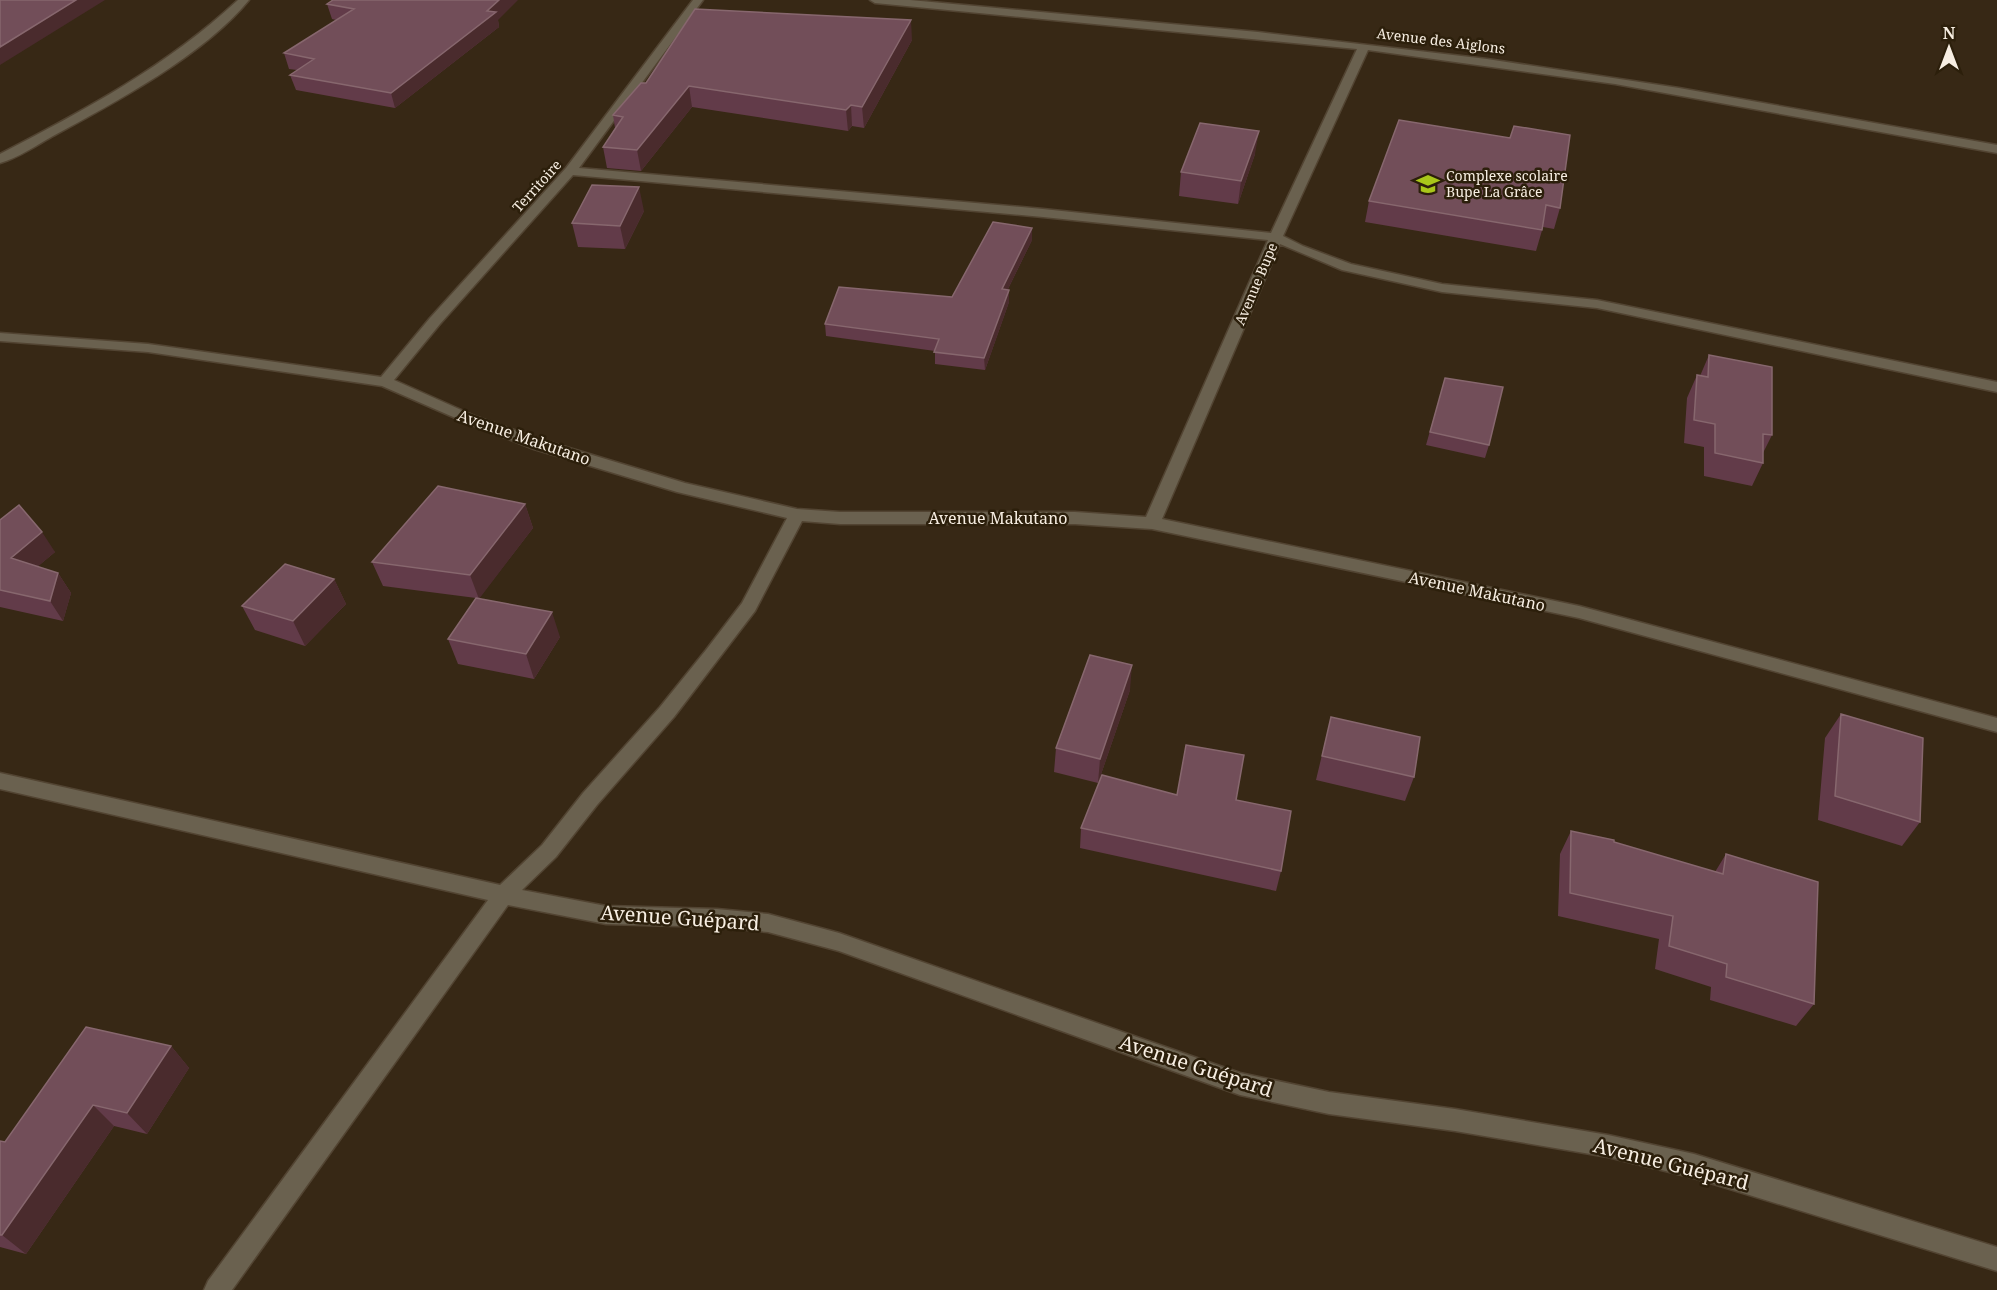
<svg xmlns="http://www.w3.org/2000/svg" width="1997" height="1290" font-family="'Noto Serif',serif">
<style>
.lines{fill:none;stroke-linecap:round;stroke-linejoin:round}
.minor-casing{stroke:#524432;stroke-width:3}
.minor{fill:#6a614f;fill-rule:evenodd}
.wall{fill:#623b49}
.shaded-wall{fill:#4a2b2d}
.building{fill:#724e59;stroke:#87676e;stroke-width:1.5}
.labels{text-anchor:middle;stroke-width:5;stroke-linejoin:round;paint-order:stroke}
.far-street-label{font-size:14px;fill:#f7eee2;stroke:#2c1f0b}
.far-poi-label{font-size:14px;fill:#f7eee2;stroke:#2c1f0b;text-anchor:start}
.street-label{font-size:16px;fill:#f7eee2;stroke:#2c1f0b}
.near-street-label{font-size:20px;fill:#f7eee2;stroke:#2c1f0b}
</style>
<rect width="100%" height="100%" fill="#372815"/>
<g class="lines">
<!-- minor casing -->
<g class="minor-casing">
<path id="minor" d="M238,0H249C204,55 116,102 53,136C37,145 18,158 0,163V154C85,110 167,66 238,0Z
M693,0H703L579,168L1043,209L1271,233L1357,49L875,3L870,0H910L1258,32L1487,59L1679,88L1997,145V153L1615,84L1368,50L1283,236L1303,246L1351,264L1442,284L1597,300L1997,382V392L1597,308L1442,292L1342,270L1280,244L1162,519L1579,606L1997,718V732L1579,618L1152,529L1075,524H840L802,521L755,611L674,717L597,805L556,857L522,890L606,906L717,909L768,914L839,933L1240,1073L1329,1092L1455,1109L1608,1135L1694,1154L1997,1247V1271L1694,1178L1608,1157L1455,1131L1329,1114L1240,1095L839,951L768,932L717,927L606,924L508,905L232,1290H204L208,1281L488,900L0,789V773L500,885L542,845L583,793L660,707L706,650L742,603L787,518L677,492L534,449L467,423L382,386L148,352L0,341V333L148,344L381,377L430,318L566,168ZM573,175L1043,217L1268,240L1146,517L1075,512H840L797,509L685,483L546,441L477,417L394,380L440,324Z"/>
</g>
<!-- minor -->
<use href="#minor" class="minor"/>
</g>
<!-- wall -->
<path class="wall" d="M327,4L498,20L499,27L395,108L296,90L290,75L297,70L289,69L284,53L336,20L332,19Z
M912,40L864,128L852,126L848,131L692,107L641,171L607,168L603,147L615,128L613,115L646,83Z
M1399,120L1560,208L1554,229L1543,227L1536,251L1365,222L1369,201Z
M1255,154L1238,204L1179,196L1181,172Z
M644,211L625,249L578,247L572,223Z
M1032,240L1008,289L1009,290V302L985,370L935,364V351L826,336L825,324L952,297Z
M1709,355L1772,435L1763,453V463L1752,486L1704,476V447L1684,443L1687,398L1697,375L1700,376Z
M1445,378L1489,445L1485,458L1426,445Z
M525,504L533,528L479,598L560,637L534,679L458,664L448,639L476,598L383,586L372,562Z
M0,520L55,552L37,567L58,573L71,593L63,621L0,607Z
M334,579L346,604L305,646L255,630L242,606Z
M1130,690L1098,783L1054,772L1056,748Z
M1841,714L1920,822L1902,846L1818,820L1825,738Z
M1331,717L1414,777L1405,801L1316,780Z
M1177,795L1236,800L1281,871L1276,891L1080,848L1081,828Z
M1571,831L1614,842L1715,872L1726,854L1814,1004L1796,1026L1710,1000L1711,987L1655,969L1659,939L1558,916L1560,854Z
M171,1046L189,1068L147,1134L114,1126L26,1254L0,1247V1141L5,1142Z"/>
<!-- shaded-wall -->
<path class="shaded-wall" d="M76,0H105L0,65V47Z
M499,0H518L498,20L499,27L395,108L391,93Z
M911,20L912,40L864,128L862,107Z
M689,86L692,107L641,171L637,150Z
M851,105L852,126L848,131L846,110Z
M1259,131L1255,154L1238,204L1241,181Z
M639,187L644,211L625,249L620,226Z
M1032,228V240L1002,301V289Z
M1009,290V302L985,370L984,358Z
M525,504L533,528L479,599L470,575Z
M42,532L55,552L24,578L11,558Z
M58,573L71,593L63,621L50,601Z
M334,579L346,604L305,646L293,621Z
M552,612L560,637L534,679L526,654Z
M1132,665L1130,690L1098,783L1100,759Z
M171,1046L189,1068L147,1134L127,1113Z
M93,1105L114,1126L26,1254L2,1235Z"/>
<!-- building -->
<path class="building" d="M0,0H76L0,47Z
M333,0H499L487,11L496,12L391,93L290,75L314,59L284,53L354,9L327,4Z
M695,9L911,20L862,107L851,105L846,110L689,86L637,150L603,147L623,117L613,115L641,83H646Z
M1399,120L1510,138L1514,126L1570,135L1560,208L1546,205L1542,230L1369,201Z
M1200,123L1259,131L1241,181L1181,172Z
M592,185L639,187L620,226L572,223Z
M993,222L1032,228L1002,289L1009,290L984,358L934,352L939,339L825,324L839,287L952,297Z
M1709,355L1772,367V435L1763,434V463L1715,453V424L1694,420L1697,375L1708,377Z
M1445,378L1503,387L1489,445L1430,432Z
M438,486L525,504L470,575L372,562Z
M19,505L42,532L11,558L58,573L50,601L0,590V520Z
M285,564L334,579L293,621L242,606Z
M476,598L552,612L526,654L448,639Z
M1090,655L1132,665L1100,759L1056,748Z
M1841,714L1923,738L1920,822L1835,796Z
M1331,717L1420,737L1414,777L1322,756Z
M1186,745L1244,755L1236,800L1291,811L1281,871L1081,828L1102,775L1177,795Z
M1571,831L1614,840V842L1723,874L1726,854L1818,882L1814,1004L1726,977L1727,964L1669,946L1673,916L1570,893Z
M86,1027L171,1046L127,1113L93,1105L2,1235H0V1141L5,1142Z"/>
<!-- icons -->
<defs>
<g id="school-bare" transform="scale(1.8)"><path d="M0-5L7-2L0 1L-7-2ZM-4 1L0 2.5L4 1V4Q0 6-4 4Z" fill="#a9c71a" stroke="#2c1f0b" stroke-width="2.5" paint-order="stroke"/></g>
</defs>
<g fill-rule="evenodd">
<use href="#school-bare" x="1428" y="184"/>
</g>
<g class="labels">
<!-- far-street labels -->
<g class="far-street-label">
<text transform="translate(1441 41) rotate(7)" y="5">Avenue des Aiglons</text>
<text transform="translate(537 186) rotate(-48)" y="5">Territoire</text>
<text transform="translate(1256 284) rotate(-67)" y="5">Avenue Bupe</text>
</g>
<!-- far-poi labels -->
<g class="far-poi-label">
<text x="1446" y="181">Complexe scolaire<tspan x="1446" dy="16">Bupe La Grâce</tspan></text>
</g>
<!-- street labels -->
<g class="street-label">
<text transform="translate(524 437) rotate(19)" y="6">Avenue Makutano</text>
<text x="998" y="524">Avenue Makutano</text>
<text transform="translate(1477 591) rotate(12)" y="6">Avenue Makutano</text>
</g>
<!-- near-street labels -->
<g class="near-street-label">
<text transform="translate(680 918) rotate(4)" y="7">Avenue Guépard</text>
<text transform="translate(1196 1066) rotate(18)" y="7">Avenue Guépard</text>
<text transform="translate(1671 1164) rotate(14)" y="7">Avenue Guépard</text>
</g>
</g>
<!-- north arrow -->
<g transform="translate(1949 48)" stroke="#2c1f0b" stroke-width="4.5" paint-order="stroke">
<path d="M0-4.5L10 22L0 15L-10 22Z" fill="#f7eee2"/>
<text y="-9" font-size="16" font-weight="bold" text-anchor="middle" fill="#f7eee2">N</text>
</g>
</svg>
